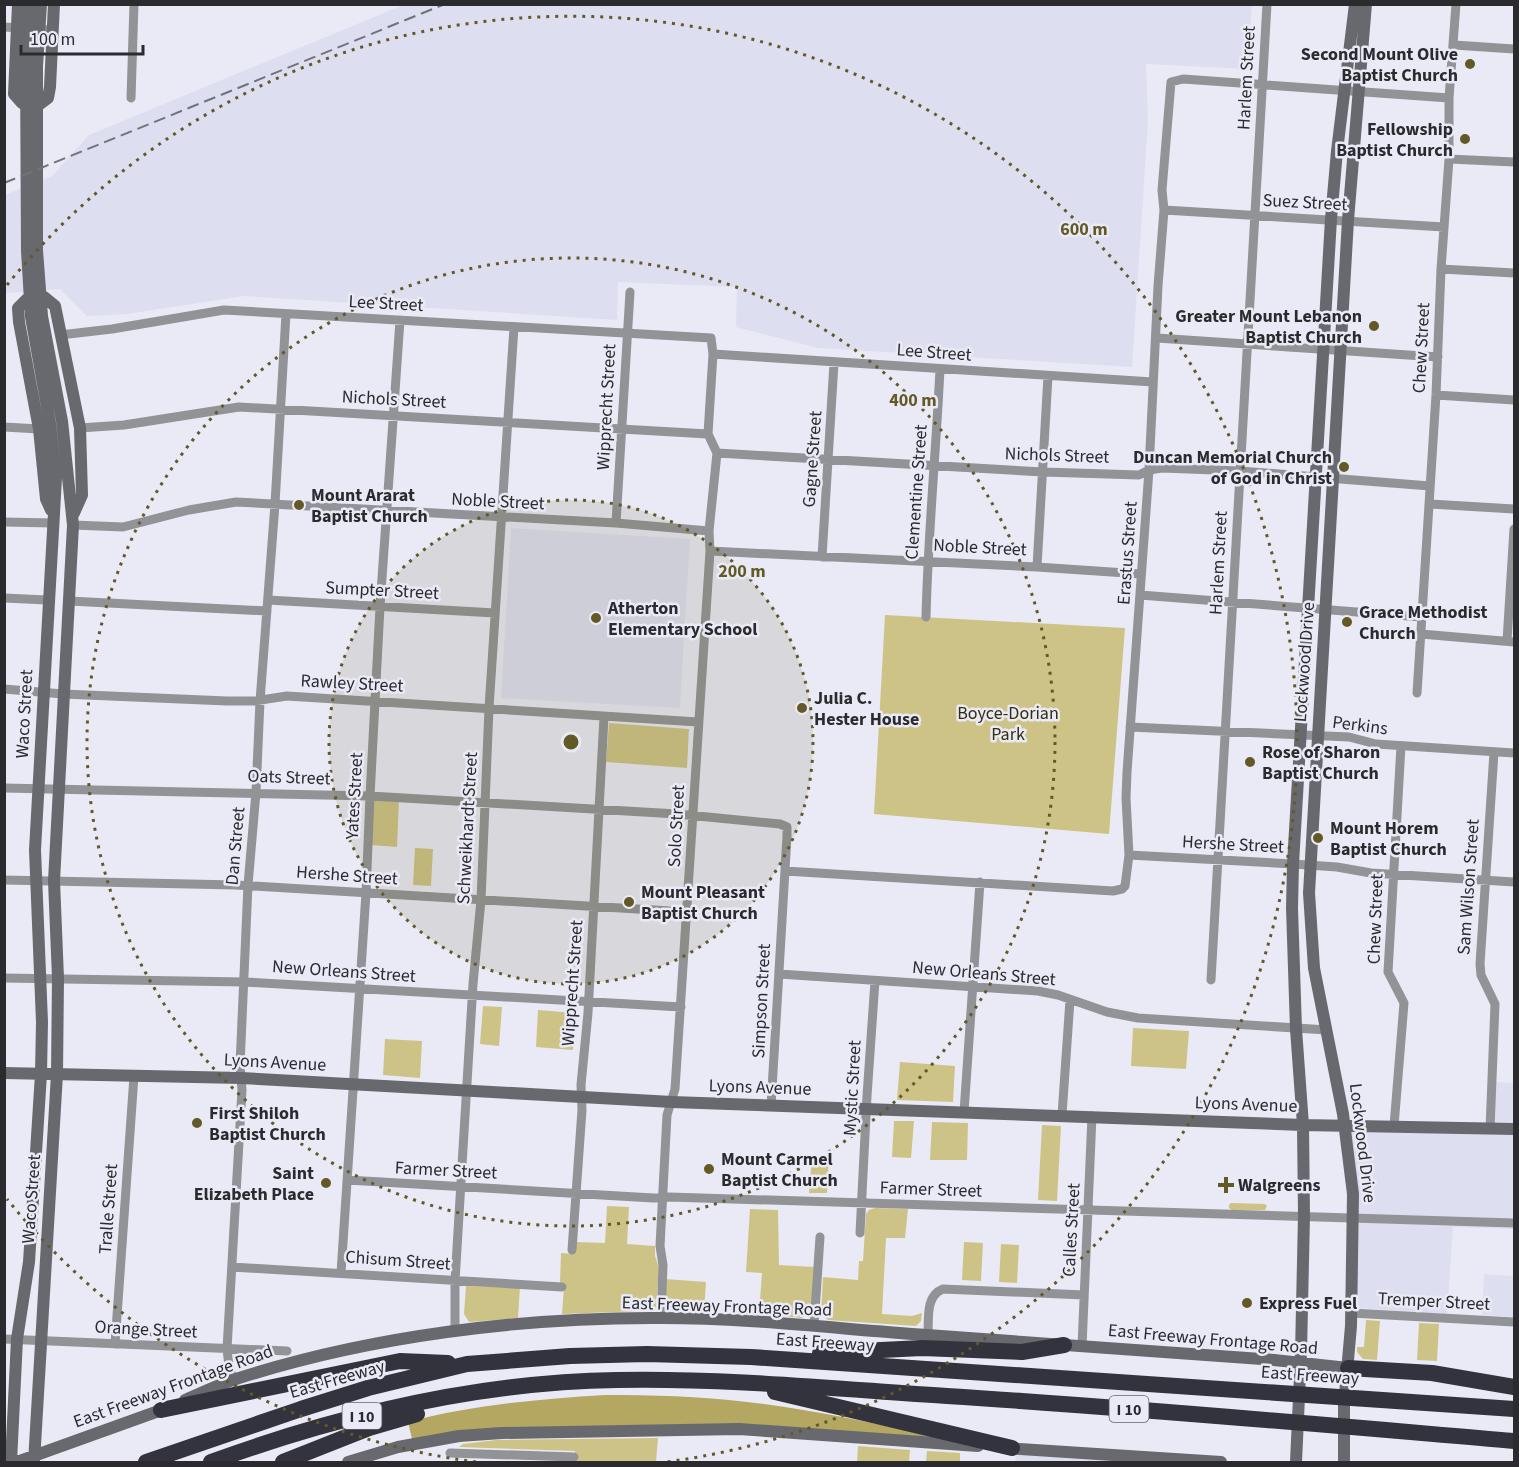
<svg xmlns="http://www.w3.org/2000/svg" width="1519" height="1467" font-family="'Source Sans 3',sans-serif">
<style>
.built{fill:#dddff1}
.green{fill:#cec386}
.forest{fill:#b4a762}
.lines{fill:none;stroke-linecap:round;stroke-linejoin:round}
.street{stroke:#929397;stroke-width:9}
.secondary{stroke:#68696f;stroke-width:12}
.highway{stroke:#32333c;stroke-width:16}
.rail{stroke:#727279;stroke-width:2;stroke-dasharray:12 6;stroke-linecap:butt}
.ring{fill:none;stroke:#635926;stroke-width:3;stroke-dasharray:3 6}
.poi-dot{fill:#635926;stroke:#e9eaf5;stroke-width:2}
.labels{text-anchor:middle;stroke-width:5;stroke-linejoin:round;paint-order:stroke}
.shield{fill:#e9eaf5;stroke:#63646a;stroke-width:1.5}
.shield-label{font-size:16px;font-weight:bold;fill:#2a2a2f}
.poi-label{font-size:18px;font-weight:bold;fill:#2a2a2f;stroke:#e9eaf5;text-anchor:start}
.street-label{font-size:18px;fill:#2a2a2f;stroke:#e9eaf5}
.park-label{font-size:18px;fill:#342e0f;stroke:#e9eaf5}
.centre{fill:#635926;stroke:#e9eaf5;stroke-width:3}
.ring-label{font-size:18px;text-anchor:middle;font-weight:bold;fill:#635926;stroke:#e9eaf5;stroke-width:5;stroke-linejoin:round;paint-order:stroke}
</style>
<rect width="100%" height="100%" fill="#e9eaf5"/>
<!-- built -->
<path class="built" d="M403,5H1252L1247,69L1146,64L1148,121L1132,367L818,348L736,327L737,287L618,282L617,320L244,296L127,314L87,316L60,289L5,293V195L52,176L89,135Z
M511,528L690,539L680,708L501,698Z
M1496,1082L1514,1083V1229L1453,1227L1447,1314L1355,1308L1350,1132L1494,1133Z
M1484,1274L1514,1276V1317L1482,1315Z
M1016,1454L1142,1462H1015Z"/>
<!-- green -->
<path class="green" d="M885,615L1125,628L1109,834L874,814Z
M609,723L689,729L687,768L606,762Z
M374,800H399L397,847L371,845Z
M415,848L433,849L431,886L413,885Z
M483,1006L502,1007L499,1046L480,1044Z
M538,1010L575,1013L573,1050L536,1047Z
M1133,1028L1189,1031L1186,1069L1131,1066Z
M385,1039L422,1041L420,1078L383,1075Z
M900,1062L955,1066L953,1102L897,1100Z
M894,1121H914L911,1158L892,1157Z
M932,1122L968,1123L967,1160H930Z
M1042,1125L1061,1126L1057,1201L1038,1200Z
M812,1156L829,1157L827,1193H809Z
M1231,1203L1265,1204L1267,1206L1265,1210H1232L1229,1208V1205Z
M607,1206L629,1207L627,1244L655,1246V1256L659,1267L656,1307L640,1311L562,1314L564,1287L560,1283L561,1253L575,1254L576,1242L605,1243Z
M875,1208L908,1209L905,1238H886L882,1314L912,1316L922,1313L921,1321L916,1326L828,1320L821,1315L823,1277L858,1280L859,1261H863L866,1214L869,1210Z
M750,1209L778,1210L779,1265L815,1267L811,1315L801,1318L759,1314L762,1273L746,1272Z
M964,1242L983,1243L981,1281L962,1280Z
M1001,1244L1019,1245L1017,1283L999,1282Z
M665,1279L706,1282L704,1311L666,1308Z
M466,1286L520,1287L518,1318L469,1322L464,1314Z
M1366,1320L1380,1321L1377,1360L1363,1359L1357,1352V1347H1364Z
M1419,1323L1439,1324L1437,1361L1417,1360Z
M658,1438L656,1462H575V1451L459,1447L463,1444L496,1440Z
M858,1446L910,1450L909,1462H857Z
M927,1451L960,1453V1462H926Z"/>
<!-- forest -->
<path class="forest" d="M605,1395C652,1395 699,1396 747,1402C813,1409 879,1425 945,1438L751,1425L412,1439L408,1422C473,1405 538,1399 605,1395Z"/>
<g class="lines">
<!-- street -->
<path class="street" d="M4,27L52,30
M1454,45L1514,49
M131,98L134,4
M1449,159L1514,162
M1164,210L1444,227
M1441,269L1514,273
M60,335L112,329L224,310L711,338L713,354L708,434L717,453L709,531L710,551L675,1089L667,1115L660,1246L663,1265L661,1318
M1157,338L1438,357
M713,354L1153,382
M1436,395L1514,400
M4,427L39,429
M80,428L124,425L239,407L708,434
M717,453L1043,472L1139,475L1149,470L1162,468L1240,471L1430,486
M1430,504L1514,509
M4,522L53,523
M616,523L630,292
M73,525L123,527L189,510L236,502L616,523L709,531
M710,551L1037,567L1141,574
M822,557L834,363
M1037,567L1048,376
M1140,595L1421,617
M4,598L47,600
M268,600L495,613
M69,601L267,611
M926,617C928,534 936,452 940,369
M1421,634L1514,642
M1507,641L1514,529
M4,689L63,694L227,701H254L287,696L698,722
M1417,693L1436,395L1441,269L1449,159V98L1456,4
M1130,727L1349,737L1376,744L1514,753
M4,788L370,796L677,814L780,824L787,827V836L771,1106
M1129,855L1293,864L1337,867L1371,873L1514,882
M785,871L1113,891L1122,889L1125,886L1129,855L1126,798L1127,772L1149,470L1158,286L1164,210L1162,190L1171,82L1183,79L1449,98
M4,880L236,885L687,912
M779,974L1038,991L1058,995L1107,1012L1138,1018L1327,1030
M4,978L245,982L681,1007
M1211,980L1267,4
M964,1112L980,882
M1062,1115L1070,1000
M1394,1126L1404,1003L1388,972L1401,746
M1490,1129L1495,1004L1481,975L1480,964L1494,752
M347,1180L653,1198L669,1197L1514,1223
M860,1233L867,1096L875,981
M572,1250L582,1110L581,1085L588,1013L604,717
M232,1267L562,1287
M341,1273L366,893L370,796L380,607L400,320
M1351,1313L1514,1322
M814,1326L820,1237
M455,1331V1281L473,984L481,900L489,708L514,327
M928,1336C929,1319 925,1296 943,1289L1084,1295
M4,1339L287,1351
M115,1344L134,1076
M1082,1346L1092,1116
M233,1379L229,1366L227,1349L242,1090L240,1065L248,885L256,792L260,701L275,504L286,314
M450,1453L574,1457"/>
<!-- secondary -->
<path class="secondary" d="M18,4L14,94L22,103L40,104L48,98L50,87L54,4
M51,510L46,499L39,429L19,322L18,308L26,300L44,297L55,306L80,428L82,495L74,513
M4,1073L241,1078L672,1102L1303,1125L1514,1129
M185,1400C202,1393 219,1384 236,1379C369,1336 523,1317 662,1318C750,1318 839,1329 927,1335C1043,1344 1159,1352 1274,1360L1348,1368
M1005,1448L1221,1462
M11,1462L17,1339L29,1262L41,1074L42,1022L35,850L56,478L50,423L31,317L27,251L26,66L29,4
M17,1462L167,1408
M34,1462L57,1074L58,978L54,881L73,525L62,421L42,316L37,250V66L41,4
M348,1462L398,1447L459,1436L502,1433L739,1429L978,1446
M1296,1462L1301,1353L1304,1216L1303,1125L1296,1029L1292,908L1293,864L1331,219L1337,151L1355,4
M1344,1462V1405L1351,1326L1353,1194L1343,1114L1314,968L1309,893L1348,220L1366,4"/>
<!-- highway -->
<path class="highway" d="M820,1353L922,1348L1022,1352L1064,1345
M1348,1368L1432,1373L1514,1387
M775,1392L1012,1448
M161,1410L400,1361L448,1363
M146,1462L301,1409L368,1388L467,1364L570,1356L647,1354L751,1357L1514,1409
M211,1462C340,1415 479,1382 617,1380C727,1378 838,1389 947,1396C1137,1408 1326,1425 1514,1441
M283,1462L369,1428L417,1414"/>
<!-- rail -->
<path class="rail" d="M4,183L445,4"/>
</g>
<!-- distance rings -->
<circle cx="571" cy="742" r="242" fill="#635926" fill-opacity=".12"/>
<g class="ring">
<circle cx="571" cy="742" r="242"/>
<circle cx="571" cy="742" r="484"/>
<path d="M476 1462A726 726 0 0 1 7 1199M7 285A726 726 0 1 1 666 1462"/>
</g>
<!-- markers -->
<g class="poi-dot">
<circle cx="1470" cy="64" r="6"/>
<circle cx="1465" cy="139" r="6"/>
<circle cx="1374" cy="326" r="6"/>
<circle cx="1344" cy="467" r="6"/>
<circle cx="299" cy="505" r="6"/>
<circle cx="596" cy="618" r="6"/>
<circle cx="1347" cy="622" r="6"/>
<circle cx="802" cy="708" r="6"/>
<circle cx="1250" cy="762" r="6"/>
<circle cx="1318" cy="838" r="6"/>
<circle cx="629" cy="902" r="6"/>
<circle cx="197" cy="1123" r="6"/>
<circle cx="709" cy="1169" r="6"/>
<circle cx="326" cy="1183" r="6"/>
<path d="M1223 1176h6v6h6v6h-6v6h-6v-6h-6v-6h6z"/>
<circle cx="1247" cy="1303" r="6"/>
</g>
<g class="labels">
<!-- shield labels -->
<g class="shield">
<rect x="1109.5" y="1396" width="39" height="26" rx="4.5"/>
<rect x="342.5" y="1403" width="39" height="26" rx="4.5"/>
</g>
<g class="shield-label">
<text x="1129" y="1415">I 10</text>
<text x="362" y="1422">I 10</text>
</g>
<!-- poi labels -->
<g class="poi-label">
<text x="1458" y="60" text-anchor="end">Second Mount Olive<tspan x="1458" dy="21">Baptist Church</tspan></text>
<text x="1453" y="135" text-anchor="end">Fellowship<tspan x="1453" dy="21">Baptist Church</tspan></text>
<text x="1362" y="322" text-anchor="end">Greater Mount Lebanon<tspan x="1362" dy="21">Baptist Church</tspan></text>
<text x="1332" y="463" text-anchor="end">Duncan Memorial Church<tspan x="1332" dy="21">of God in Christ</tspan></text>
<text x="311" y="501">Mount Ararat<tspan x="311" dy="21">Baptist Church</tspan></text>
<text x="608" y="614">Atherton<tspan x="608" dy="21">Elementary School</tspan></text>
<text x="1359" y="618">Grace Methodist<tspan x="1359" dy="21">Church</tspan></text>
<text x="814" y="704">Julia C.<tspan x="814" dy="21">Hester House</tspan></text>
<text x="1262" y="758">Rose of Sharon<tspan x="1262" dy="21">Baptist Church</tspan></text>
<text x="1330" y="834">Mount Horem<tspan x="1330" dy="21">Baptist Church</tspan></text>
<text x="641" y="898">Mount Pleasant<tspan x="641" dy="21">Baptist Church</tspan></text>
<text x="209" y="1119">First Shiloh<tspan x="209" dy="21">Baptist Church</tspan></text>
<text x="721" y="1165">Mount Carmel<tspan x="721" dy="21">Baptist Church</tspan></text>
<text x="314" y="1179" text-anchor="end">Saint<tspan x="314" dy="21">Elizabeth Place</tspan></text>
<text x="1238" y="1191">Walgreens</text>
<text x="1259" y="1309">Express Fuel</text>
</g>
<!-- street labels -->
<g class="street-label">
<text transform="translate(1246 78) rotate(-87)" y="6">Harlem Street</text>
<text transform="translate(1305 202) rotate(3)" y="6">Suez Street</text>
<text transform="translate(386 303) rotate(3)" y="6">Lee Street</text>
<text transform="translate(1421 348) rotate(-87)" y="6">Chew Street</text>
<text transform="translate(934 352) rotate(4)" y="6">Lee Street</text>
<text transform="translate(394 399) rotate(3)" y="6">Nichols Street</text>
<text transform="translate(606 407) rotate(-87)" y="6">Wipprecht Street</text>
<text transform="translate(1057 455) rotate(2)" y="6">Nichols Street</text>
<text transform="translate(812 459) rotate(-86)" y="6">Gagne Street</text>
<text transform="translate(916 492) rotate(-86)" y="6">Clementine Street</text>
<text transform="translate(498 501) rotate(3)" y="6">Noble Street</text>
<text transform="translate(980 547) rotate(3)" y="6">Noble Street</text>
<text transform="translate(1127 553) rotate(-86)" y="6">Erastus Street</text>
<text transform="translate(1218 563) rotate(-87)" y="6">Harlem Street</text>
<text transform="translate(382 590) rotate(3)" y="6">Sumpter Street</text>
<text transform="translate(1304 662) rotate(-86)" y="6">Lockwood Drive</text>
<text transform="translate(352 683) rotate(3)" y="6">Rawley Street</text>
<text transform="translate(24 714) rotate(-87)" y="6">Waco Street</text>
<text transform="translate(1360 725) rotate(7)" y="6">Perkins</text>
<text transform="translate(289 777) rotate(2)" y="6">Oats Street</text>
<text transform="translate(354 796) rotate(-87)" y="6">Yates Street</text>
<text transform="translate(676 826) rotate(-87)" y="6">Solo Street</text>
<text transform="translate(467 828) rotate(-87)" y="6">Schweikhardt Street</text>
<text transform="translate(1233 844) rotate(3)" y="6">Hershe Street</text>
<text transform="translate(235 846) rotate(-85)" y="6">Dan Street</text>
<text transform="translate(347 875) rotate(4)" y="6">Hershe Street</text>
<text transform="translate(1468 887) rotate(-86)" y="6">Sam Wilson Street</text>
<text transform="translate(1375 919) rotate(-88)" y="6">Chew Street</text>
<text transform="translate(344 971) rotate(4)" y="6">New Orleans Street</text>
<text transform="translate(984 973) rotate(5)" y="6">New Orleans Street</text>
<text transform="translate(572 983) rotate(-86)" y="6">Wipprecht Street</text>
<text transform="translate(761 1001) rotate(-87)" y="6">Simpson Street</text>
<text transform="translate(275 1062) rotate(3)" y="6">Lyons Avenue</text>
<text transform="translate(760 1087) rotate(2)" y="6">Lyons Avenue</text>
<text transform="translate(852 1088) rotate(-87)" y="6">Mystic Street</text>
<text transform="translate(1246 1104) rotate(2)" y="6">Lyons Avenue</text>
<text transform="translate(1363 1143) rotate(83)" y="6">Lockwood Drive</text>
<text transform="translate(446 1170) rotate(3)" y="6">Farmer Street</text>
<text transform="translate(931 1189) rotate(2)" y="6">Farmer Street</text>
<text transform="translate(31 1199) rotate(-86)" y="6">Waco Street</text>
<text transform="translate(108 1209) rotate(-86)" y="6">Tralle Street</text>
<text transform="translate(1071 1230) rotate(-87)" y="6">Calles Street</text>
<text transform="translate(398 1260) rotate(4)" y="6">Chisum Street</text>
<text transform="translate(1434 1301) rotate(3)" y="6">Tremper Street</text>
<text transform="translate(727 1306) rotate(2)" y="6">East Freeway Frontage Road</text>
<text transform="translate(146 1329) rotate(3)" y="6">Orange Street</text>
<text transform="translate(1213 1339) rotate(5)" y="6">East Freeway Frontage Road</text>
<text transform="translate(825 1342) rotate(4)" y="6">East Freeway</text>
<text transform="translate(1310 1375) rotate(4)" y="6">East Freeway</text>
<text transform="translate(337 1379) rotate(-16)" y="6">East Freeway</text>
<text transform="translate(173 1386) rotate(-20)" y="6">East Freeway Frontage Road</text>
</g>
<!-- park labels -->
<g class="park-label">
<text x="1008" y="719">Boyce-Dorian<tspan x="1008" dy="21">Park</tspan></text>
</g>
</g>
<circle cx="571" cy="742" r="9" class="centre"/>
<g class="ring-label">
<text x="1084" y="235">600 m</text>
<text x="913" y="406">400 m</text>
<text x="742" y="577">200 m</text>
</g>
<!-- border -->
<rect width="1519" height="1467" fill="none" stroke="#2a2a2f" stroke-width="12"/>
<!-- scale -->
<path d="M21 45v9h122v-9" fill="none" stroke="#2a2a2f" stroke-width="3"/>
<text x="30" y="45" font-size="18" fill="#2a2a2f" stroke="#e9eaf5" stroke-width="4.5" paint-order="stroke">100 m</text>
</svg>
